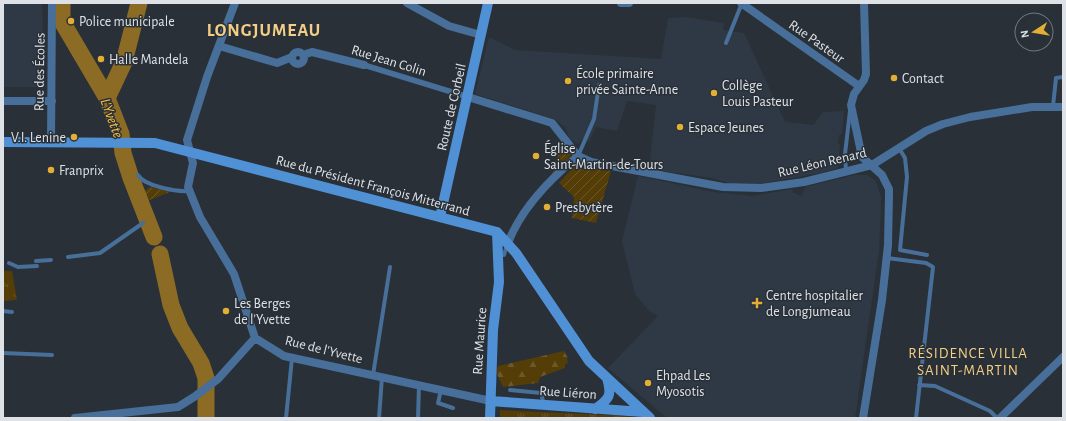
<svg xmlns="http://www.w3.org/2000/svg" width="1066" height="421" font-family="'Alegreya Sans',sans-serif">
<style>
.built{fill:#2f3945}
.forest{fill:url(#forest-firs)}
.park{fill:url(#park-tufts)}
.garden{fill:url(#garden-furrows)}
.lines{fill:none;stroke-linecap:round;stroke-linejoin:round}
.river{stroke:#8c6b24;stroke-width:17}
.service{stroke:#476f99;stroke-width:4}
.pedestrian{stroke:#476f99;stroke-width:6}
.minor{stroke:#476f99;stroke-width:8}
.secondary{stroke:#5091d6;stroke-width:10}
.poi-dot{fill:#e3ae35;stroke:#293037;stroke-width:1.5}
.labels{text-anchor:middle;stroke-width:3;stroke-linejoin:round;paint-order:stroke}
.poi-label{font-size:14px;fill:#dee2e7;stroke:#293037;text-anchor:start}
.street-label{font-size:14px;fill:#dee2e7;stroke:#293037}
.water-label{font-size:15px;font-style:italic;fill:#f9c143;stroke:#293037}
.neighbourhood-label{font-size:15px;letter-spacing:1px;fill:#f3ce85;stroke:#293037}
.district-label{font-size:18px;font-weight:bold;letter-spacing:1px;fill:#f3ce85;stroke:#293037}
</style>
<defs>
<pattern id="forest-firs" width="22" height="20" patternUnits="userSpaceOnUse"><rect width="22" height="20" fill="#543d06"/><path d="M5 1l3.5 6h-7zM16 11l3.5 6h-7z" fill="#6c592a"/></pattern>
<pattern id="park-tufts" width="24" height="20" patternUnits="userSpaceOnUse"><rect width="24" height="20" fill="#543d06"/><path d="M3 7l-1-3M5 7V3M7 7l1-3M15 17l-1-3M17 17v-4M19 17l1-3" fill="none" stroke="#6c592a"/></pattern>
<pattern id="garden-furrows" width="10" height="10" patternUnits="userSpaceOnUse"><rect width="10" height="10" fill="#543d06"/><path d="M-1 1l2-2M0 10L10 0M9 11l2-2" fill="none" stroke="#6c592a"/></pattern>
</defs>
<rect width="100%" height="100%" fill="#293037"/>
<!-- built -->
<path class="built" d="M3,3H42L44,87H3Z
M685,17L724,23L723,30L744,33L785,122L813,125L823,112L844,111L842,134L839,135L838,144H840L838,168L821,173L758,184H732L712,178L649,169L656,105L627,101L617,131L596,127L589,142L583,139L578,144L570,139L565,127L554,119L475,94L489,37L515,50L661,59L668,18Z
M855,175H867L876,181L881,197V208L879,251L855,418H667L608,368L658,316L649,311L635,294L622,241L638,176L714,192L752,196L793,189L792,192L802,196L805,187Z"/>
<!-- forest -->
<path class="forest" d="M564,351L568,358L567,359L568,363L565,364V368L540,377L538,383L503,387L496,372L498,366Z"/>
<!-- park -->
<path class="park" d="M3,271H12L17,300L3,301Z
M500,410L627,416L634,418H500Z"/>
<!-- garden -->
<path class="garden" d="M562,142L568,148L571,155L552,175Z
M577,163L611,171L596,223L572,218L574,197L559,183Z
M150,187L170,192L147,201L143,192Z"/>
<g class="lines">
<!-- river -->
<path class="river" d="M62,3V16L64,25L107,98L121,134L123,153L131,178L154,237
M107,98L124,62L139,3
M160,254L171,305L180,328L201,363L206,378V418"/>
<!-- service -->
<path class="service" d="M726,43L742,3
M1053,106L1056,78L1063,77
M899,148L905,158L907,177L900,250L927,255
M578,156L594,119L599,85
M846,171L845,154L850,111
M138,175C144,186 177,192 189,191
M504,255L507,245
M68,257L100,253L143,223
M887,258L926,263L933,267L916,418
M36,261L51,260
M9,263L18,267L37,266
M3,311L12,312
M3,353L52,355
M373,375L390,267
M919,385L935,386L990,411L997,418
M441,390L438,403L453,408
M510,390L541,393L544,405
M286,418L292,358
M379,418L382,377
M418,418L419,385"/>
<!-- pedestrian -->
<path class="pedestrian" d="M364,65L468,97"/>
<!-- minor -->
<path class="minor" d="M235,3L207,77L187,140L193,163L188,187L200,217L234,274L255,338L284,356L491,401
M407,3L449,26L481,35
M621,3H629
M741,3L859,86
M219,46L277,63L292,57
M292 58a6 6 0 1 1 12 0a6 6 0 1 1-12 0Z
M303,55L312,52L364,65
M468,97L552,123L578,156
M3,101H52
M51,142L52,3
M578,156L591,162L723,187L761,188L804,182L872,165L926,131L943,124L970,117L1032,107H1063
M508,243C521,209 550,179 578,156
M75,418L178,407L194,397L218,379L255,338
M863,418L882,300L888,245L889,195V189L882,175L862,157L851,105L854,94L864,80L866,74L864,3
M1000,418L1063,357"/>
<!-- secondary -->
<path class="secondary" d="M3,142L155,143L497,232L516,253L589,361L650,418
M440,217L488,3
M491,401L643,412
M595,409C610,399 612,395 607,378
M490,418L493,330L499,282L497,232"/>
</g>
<!-- markers -->
<g class="poi-dot">
<circle cx="71" cy="21" r="4"/>
<circle cx="101" cy="59" r="4"/>
<circle cx="894" cy="78" r="4"/>
<circle cx="568" cy="81" r="4"/>
<circle cx="714" cy="93" r="4"/>
<circle cx="680" cy="127" r="4"/>
<circle cx="74" cy="137" r="4"/>
<circle cx="536" cy="156" r="4"/>
<circle cx="51" cy="170" r="4"/>
<circle cx="547" cy="207" r="4"/>
<path d="M755 297h4v4h4v4h-4v4h-4v-4h-4v-4h4z"/>
<circle cx="226" cy="311" r="4"/>
<circle cx="648" cy="383" r="4"/>
</g>
<g class="labels">
<!-- poi labels -->
<g class="poi-label">
<text x="79" y="26">Police municipale</text>
<text x="109" y="64">Halle Mandela</text>
<text x="576" y="78">École primaire<tspan x="576" dy="16">privée Sainte-Anne</tspan></text>
<text x="902" y="83">Contact</text>
<text x="722" y="90">Collège<tspan x="722" dy="16">Louis Pasteur</tspan></text>
<text x="688" y="132">Espace Jeunes</text>
<text x="66" y="142" text-anchor="end">V.I. Lenine</text>
<text x="544" y="153">Église<tspan x="544" dy="16">Saint-Martin-de-Tours</tspan></text>
<text x="59" y="175">Franprix</text>
<text x="555" y="212">Presbytère</text>
<text x="766" y="300">Centre hospitalier<tspan x="766" dy="16">de Longjumeau</tspan></text>
<text x="234" y="308">Les Berges<tspan x="234" dy="16">de l'Yvette</tspan></text>
<text x="656" y="380">Ehpad Les<tspan x="656" dy="16">Myosotis</tspan></text>
</g>
<!-- street labels -->
<g class="street-label">
<text transform="translate(817 41) rotate(35)" y="5">Rue Pasteur</text>
<text transform="translate(389 60) rotate(17)" y="5">Rue Jean Colin</text>
<text transform="translate(39 72) rotate(-89)" y="5">Rue des Écoles</text>
<text transform="translate(451 107) rotate(-77)" y="5">Route de Corbeil</text>
<text transform="translate(822 162) rotate(-13)" y="5">Rue Léon Renard</text>
<text transform="translate(373 185) rotate(15)" y="5">Rue du Président François Mitterrand</text>
<text transform="translate(479 341) rotate(-86)" y="5">Rue Maurice</text>
<text transform="translate(324 349) rotate(14)" y="5">Rue de l'Yvette</text>
<text transform="translate(568 392) rotate(4)" y="5">Rue Liéron</text>
</g>
<!-- water labels -->
<g class="water-label">
<text transform="translate(112 118) rotate(70)" y="5">L'Yvette</text>
</g>
<!-- neighbourhood labels -->
<g class="neighbourhood-label">
<text x="968" y="358">RÉSIDENCE VILLA<tspan x="968" dy="17">SAINT-MARTIN</tspan></text>
</g>
<!-- district labels -->
<g class="district-label">
<text x="264" y="36">LONGJUMEAU</text>
</g>
</g>
<!-- border -->
<rect width="1066" height="421" fill="none" stroke="#dee2e7" stroke-width="8"/>
<!-- north arrow -->
<g transform="translate(1034 32) rotate(258)"><circle r="19" fill="#293037" stroke="#71777d"/>
<path d="M0-3L7 15L0 10L-7 15Z" fill="#e3ae35"/>
<text y="-6" font-size="11" font-weight="bold" text-anchor="middle" fill="#dee2e7">N</text>
</g>
</svg>
